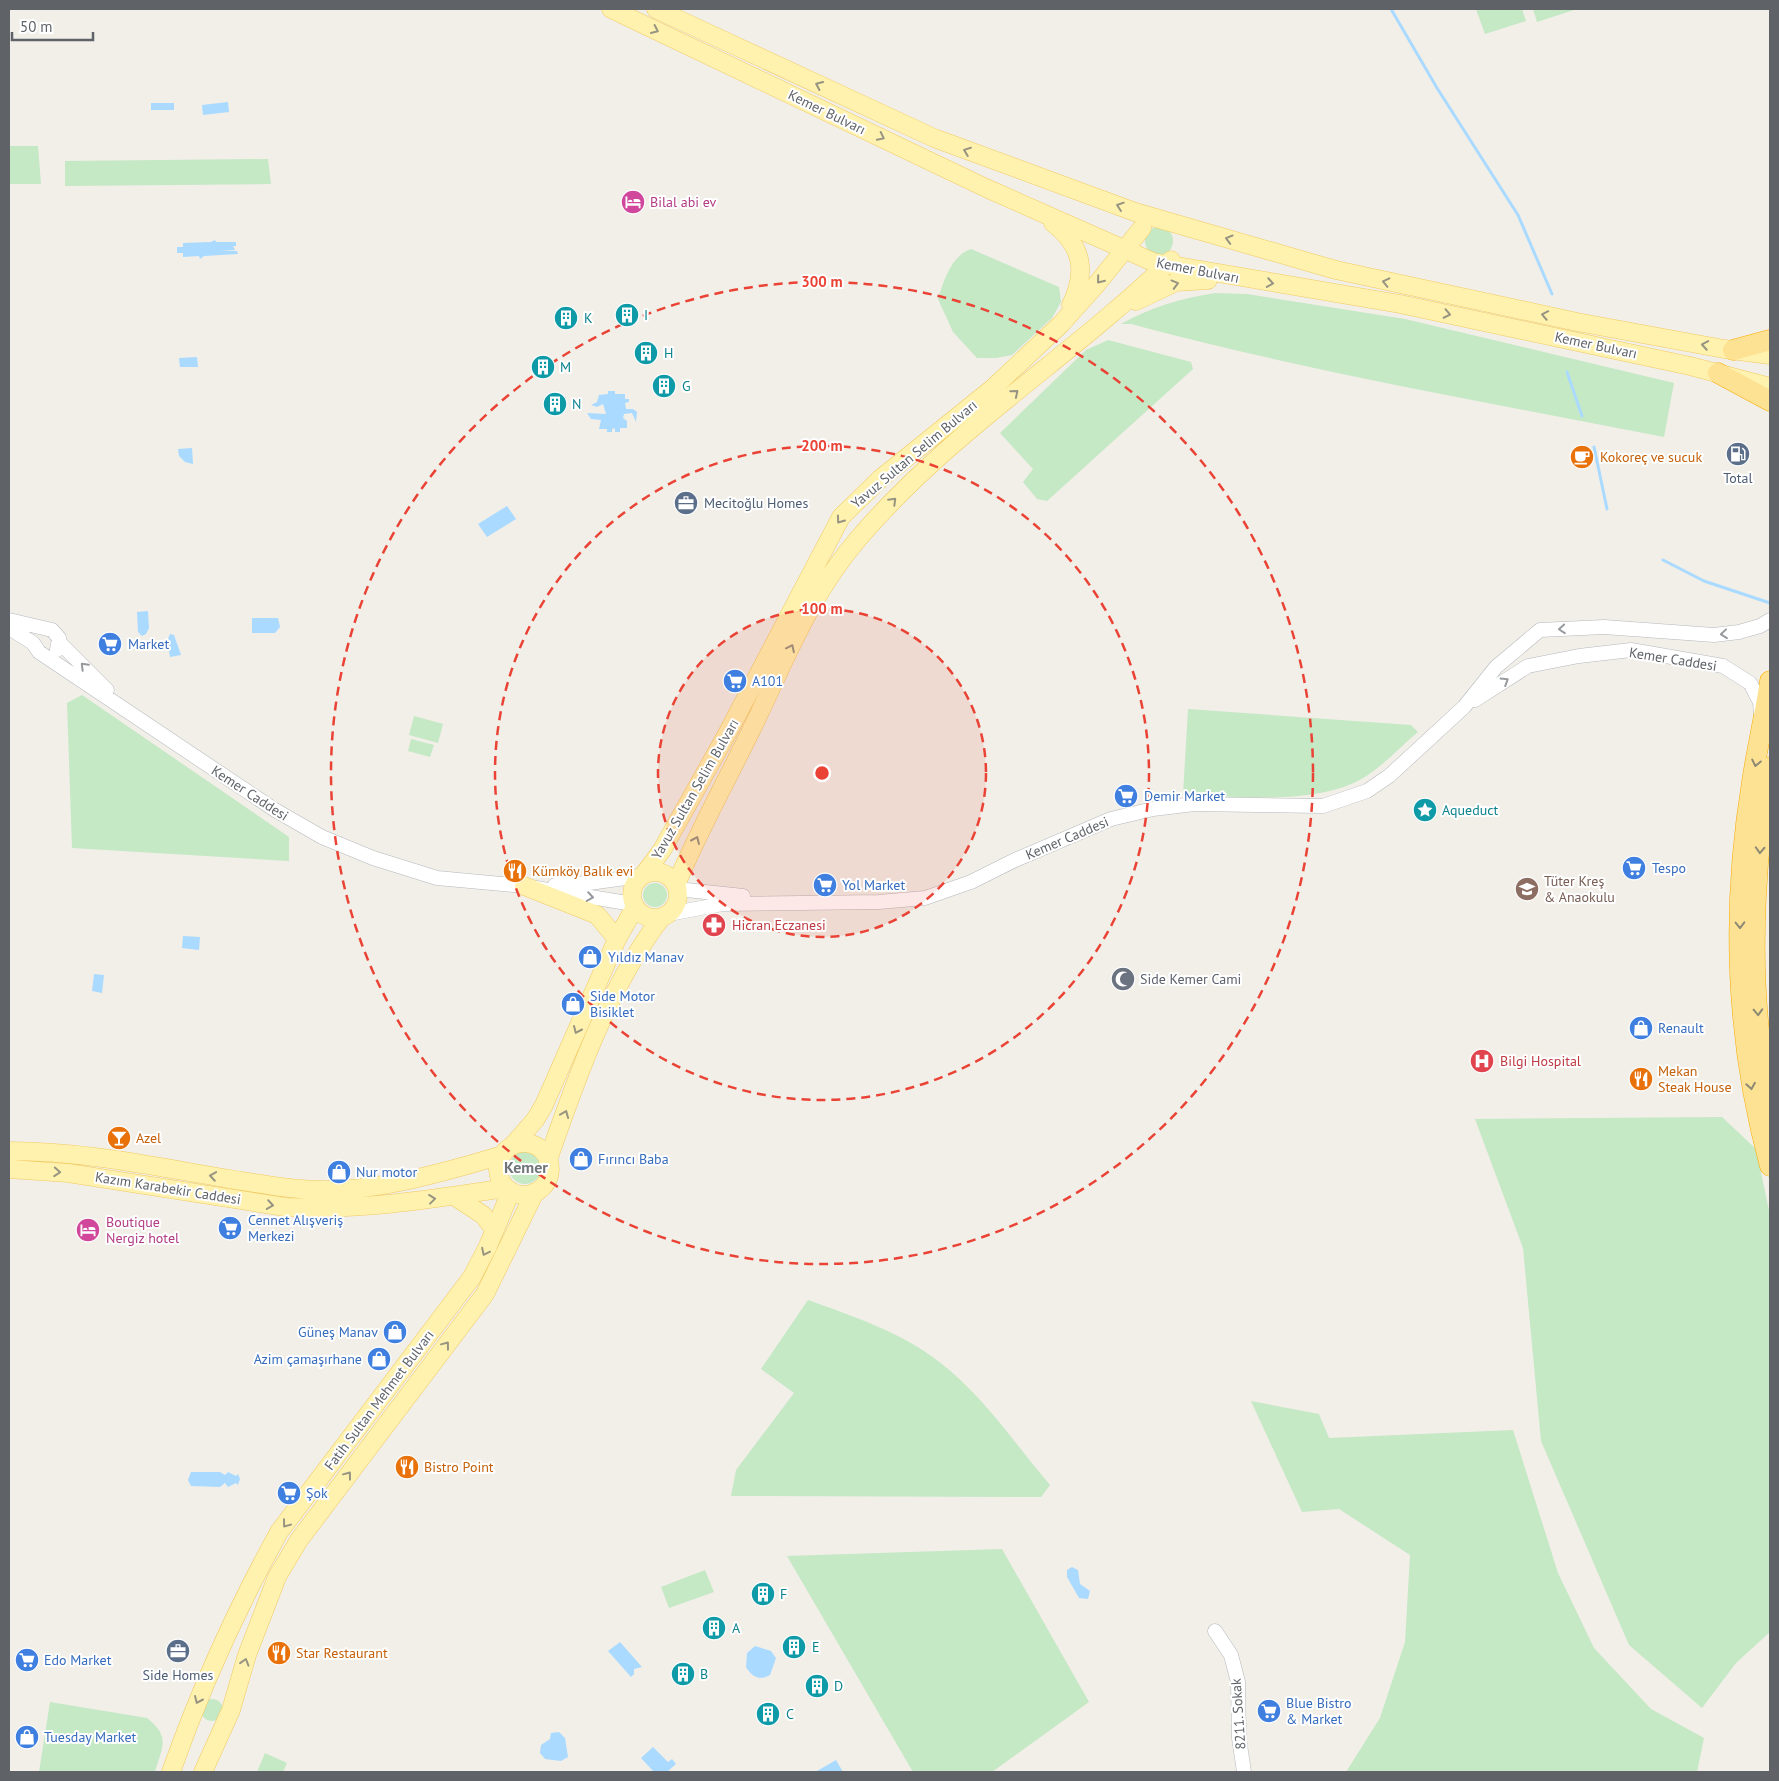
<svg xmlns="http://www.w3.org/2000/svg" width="1779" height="1781" font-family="'PT Sans',sans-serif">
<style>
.green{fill:#c5e8c5}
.water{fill:#aadaff}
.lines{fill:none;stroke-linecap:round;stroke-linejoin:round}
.stream{stroke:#aadaff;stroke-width:3}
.minor-casing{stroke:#b5b8bc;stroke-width:15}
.major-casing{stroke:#f2c960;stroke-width:19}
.highway-casing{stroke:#f9ab00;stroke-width:21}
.minor{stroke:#fff;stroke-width:14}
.major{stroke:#fff2af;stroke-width:18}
.highway{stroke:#fde293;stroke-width:20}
.oneway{stroke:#979581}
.oneway2{stroke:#979a9d}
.oneway3{stroke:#8e8975}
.ring{fill:none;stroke:#ea4335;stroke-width:2.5;stroke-dasharray:9 6}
.labels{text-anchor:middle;stroke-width:4;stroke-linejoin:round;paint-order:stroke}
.street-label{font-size:14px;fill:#5f6368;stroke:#fff}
.hotel-label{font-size:14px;fill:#b23c85;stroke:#fff;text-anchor:start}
.culture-label{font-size:14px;fill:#0d838f;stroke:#fff;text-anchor:start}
.food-label{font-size:14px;fill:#c56008;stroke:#fff;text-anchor:start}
.service-label{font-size:14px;fill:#4e5e75;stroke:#fff}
.shop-label{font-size:14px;fill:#366cbe;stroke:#fff;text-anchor:start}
.education-label{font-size:14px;fill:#785e54;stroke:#fff;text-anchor:start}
.health-label{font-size:14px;fill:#be3a42;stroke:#fff;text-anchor:start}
.worship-label{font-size:14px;fill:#5b616d;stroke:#fff;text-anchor:start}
.quarter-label{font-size:16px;font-weight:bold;fill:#70757a;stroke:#fff}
.centre{fill:#ea4335;stroke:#fff;stroke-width:2.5}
.ring-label{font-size:15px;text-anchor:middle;font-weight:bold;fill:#ea4335;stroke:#fff;stroke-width:4;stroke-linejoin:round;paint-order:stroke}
</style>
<rect width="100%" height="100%" fill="#f1efe8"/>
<!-- green -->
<path class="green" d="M1476,9H1522L1526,21L1485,34Z
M1533,9H1577L1537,22Z
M9,146H38L41,184H9Z
M268,159L271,184L65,186V161Z
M1145 241a14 14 0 1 1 28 0a14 14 0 1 1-28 0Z
M971,249L1059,287L1061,302L1052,318L1012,355L996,358H977L953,332L938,299C944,280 951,256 971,249Z
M1216,293L1247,294L1405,319L1674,383L1664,437C1486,402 1306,371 1131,324H1121C1151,307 1182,298 1216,293Z
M1108,340L1191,362L1193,369L1047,501L1037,499L1023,482L1033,469L1000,433L1086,350Z
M82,695L289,837V861L72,848L67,703Z
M1188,709L1411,725L1418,732C1401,746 1384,765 1365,777C1318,806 1237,796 1183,795Z
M414,716L443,724L438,743L409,735Z
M411,739L434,745L430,757L408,751Z
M643 895a12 12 0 1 1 24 0a12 12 0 1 1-24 0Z
M1722,1117L1756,1149L1770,1215V1632L1736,1663L1702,1708L1629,1645L1541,1441L1523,1248L1475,1119Z
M509 1168a16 16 0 1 1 32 0a16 16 0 1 1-32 0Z
M808,1300C852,1316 901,1332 938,1361C982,1394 1015,1444 1050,1485L1041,1497L731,1496L736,1470L794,1393L761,1369Z
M1251,1401L1319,1414L1329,1438L1513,1430L1558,1573L1594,1648L1651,1709L1704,1738L1697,1772H1346L1380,1718L1405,1642L1410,1555L1339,1509L1302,1512Z
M1002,1549L1089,1702L992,1772H913L787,1556Z
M705,1570L714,1592L669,1608L661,1587Z
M201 1710a11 11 0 1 1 22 0a11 11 0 1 1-22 0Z
M50,1702L147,1718C171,1737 162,1747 155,1772H39Z
M265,1753L287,1763L283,1772H257Z"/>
<!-- water -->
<path class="water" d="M228,102L229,112L203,115L202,105Z
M151,103H174V110H151Z
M215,240L216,242H236V246H233L235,250L220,251H237L238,254L204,256L200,259L199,256L183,257V253H177V247H183V243L211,242Z
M197,357L198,367H180L179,358Z
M608,391H615V394H625V399H629V402L625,403L626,409H633L637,412L636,422L632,413L624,414L623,418L627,421V428H620V432H615V428L612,429V432H607V429H599L601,420L591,419L587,413L606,414L603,404L597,407L591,405L597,402L599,395L608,394Z
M192,448L193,464L185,462L179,456L178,449Z
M507,506L516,519L487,537L478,524Z
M148,611L149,628L146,634L142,636L138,632L137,612Z
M252,618H278L280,627L275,633H252Z
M170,634L174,635L181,655L170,657L167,641Z
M183,936L200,937L199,950L182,948Z
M94,974L104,975L102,993L92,991Z
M191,1472H220L225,1475L228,1472L236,1476L238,1474L240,1479L238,1485L236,1483L228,1487L225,1483L220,1487L191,1486L188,1480Z
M1072,1567L1078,1570L1080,1584L1090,1591L1088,1599L1079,1598L1067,1577V1570Z
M620,1642L642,1667L634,1669V1674L631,1677L608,1651Z
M755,1646L771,1651L776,1658L770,1675C760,1681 752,1677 746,1667L747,1653Z
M559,1732L565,1738L568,1757L561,1761L545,1759L540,1753L541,1745L550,1739L551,1733Z
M653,1747L668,1762L672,1759L676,1764L667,1772H654L641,1758Z
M836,1760L843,1772H818L817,1771Z"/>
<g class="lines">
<!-- stream -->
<path class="stream" d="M1391,9L1437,88L1518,215L1552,294
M1567,372L1582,416
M1594,447L1607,509
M1663,560L1704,581L1770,603"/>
<!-- minor casing -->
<g class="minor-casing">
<path id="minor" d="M9,620L52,630L59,638L57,650
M9,628L33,643L39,652L275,810L322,837L373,858L437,878L524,886L633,904
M59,642L107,690
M1475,700L1528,666L1579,656L1631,650L1723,666L1750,683L1760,702L1761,714
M555,885L589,883L640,876
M677,889L743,896
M669,914L722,904L879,902L925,898L971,882L1015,860L1111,819L1153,809L1194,804L1323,806L1367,791L1389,776L1464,707L1496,667L1540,630L1604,627L1714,635L1739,632L1760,626L1770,620
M1215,1631L1231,1655L1238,1682L1239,1738L1244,1772"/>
</g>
<!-- major casing -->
<g class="major-casing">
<path id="major" d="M611,9L986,188L1153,262L1400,304L1690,366L1770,387
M656,9L934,138L1135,212L1336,270L1577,322L1724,349L1770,355
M1053,223C1083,246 1087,272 1071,305
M1136,301L1176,282L1208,280
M632 895a23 23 0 1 1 46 0a23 23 0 1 1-46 0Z
M645,873L662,850L727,734L841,517L880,479L993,388L1061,324L1096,285L1142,228
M676,885C700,827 731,773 758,716C787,655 813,591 858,539C949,432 1071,357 1171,260
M524,886L597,915L617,939
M498 1169a26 26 0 1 1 52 0a26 26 0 1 1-52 0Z
M513,1145L535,1120L544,1105L617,939L635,907
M9,1151C83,1151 157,1167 230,1179C261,1184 292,1190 324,1190C379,1191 449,1171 502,1155
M548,1160C576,1079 609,985 662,917
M9,1169L68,1173L285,1207C359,1211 433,1199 506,1188
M454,1196L483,1215L494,1229
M171,1772C200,1690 237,1608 279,1532L472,1277L488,1246L511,1191
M203,1772L231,1710L247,1655L277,1577L299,1540L485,1294L535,1192"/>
</g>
<!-- highway casing -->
<g class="highway-casing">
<path id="highway" d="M1733,350L1770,340
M1718,373L1770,401
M1770,681C1765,715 1757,748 1752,782C1731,910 1736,1041 1770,1166
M1770,767C1756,849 1750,947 1759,1030C1762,1059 1766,1088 1770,1117"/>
</g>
<!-- minor -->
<use href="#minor" class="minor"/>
<!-- major -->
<use href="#major" class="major"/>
<!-- highway -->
<use href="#highway" class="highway"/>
</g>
<!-- one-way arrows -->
<defs><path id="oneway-chevron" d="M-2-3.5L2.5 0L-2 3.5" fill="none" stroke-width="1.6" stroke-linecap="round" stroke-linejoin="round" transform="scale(1.25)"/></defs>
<g class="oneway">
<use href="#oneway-chevron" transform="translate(655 30) rotate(25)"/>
<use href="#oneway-chevron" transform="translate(819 85) rotate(-155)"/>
<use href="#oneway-chevron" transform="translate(881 137) rotate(26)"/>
<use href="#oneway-chevron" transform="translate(967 151) rotate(-159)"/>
<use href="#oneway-chevron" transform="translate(1120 206) rotate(-161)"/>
<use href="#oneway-chevron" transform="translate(1229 239) rotate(-164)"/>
<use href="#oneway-chevron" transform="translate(1100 280) rotate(129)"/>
<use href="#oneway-chevron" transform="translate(1386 282) rotate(-167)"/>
<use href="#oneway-chevron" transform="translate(1270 283) rotate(9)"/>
<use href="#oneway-chevron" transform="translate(1175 284) rotate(-15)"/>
<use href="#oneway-chevron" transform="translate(1447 314) rotate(12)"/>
<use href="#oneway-chevron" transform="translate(1545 315) rotate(-169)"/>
<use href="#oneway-chevron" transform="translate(1705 345) rotate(-170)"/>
<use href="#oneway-chevron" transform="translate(1015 393) rotate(-40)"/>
<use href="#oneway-chevron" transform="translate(893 501) rotate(-45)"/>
<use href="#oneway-chevron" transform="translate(840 520) rotate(126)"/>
<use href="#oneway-chevron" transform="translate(791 648) rotate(-64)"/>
<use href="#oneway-chevron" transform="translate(696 840) rotate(-66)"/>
<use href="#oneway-chevron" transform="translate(577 1030) rotate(114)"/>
<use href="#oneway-chevron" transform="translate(565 1114) rotate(-68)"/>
<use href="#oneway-chevron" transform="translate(57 1172) rotate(4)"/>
<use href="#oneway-chevron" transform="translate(213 1176) rotate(-171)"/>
<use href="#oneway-chevron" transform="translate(432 1199) rotate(-7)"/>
<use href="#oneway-chevron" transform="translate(270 1205) rotate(9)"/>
<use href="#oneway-chevron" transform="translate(485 1252) rotate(116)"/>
<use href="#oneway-chevron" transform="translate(446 1345) rotate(-53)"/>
<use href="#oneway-chevron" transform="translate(348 1475) rotate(-53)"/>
<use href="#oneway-chevron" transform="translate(286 1524) rotate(127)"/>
<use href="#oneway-chevron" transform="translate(245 1662) rotate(-73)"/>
<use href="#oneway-chevron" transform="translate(198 1700) rotate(114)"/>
</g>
<g class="oneway2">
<use href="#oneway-chevron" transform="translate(1562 629) rotate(176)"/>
<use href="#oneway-chevron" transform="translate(1724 634) rotate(174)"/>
<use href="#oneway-chevron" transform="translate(84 666) rotate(-135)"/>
<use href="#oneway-chevron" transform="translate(1505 681) rotate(-32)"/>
<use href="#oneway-chevron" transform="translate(590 897) rotate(9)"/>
</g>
<g class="oneway3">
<use href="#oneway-chevron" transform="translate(1756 763) rotate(102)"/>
<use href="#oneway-chevron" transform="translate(1760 850) rotate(93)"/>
<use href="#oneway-chevron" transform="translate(1740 925) rotate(89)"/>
<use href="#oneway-chevron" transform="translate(1758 1012) rotate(88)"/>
<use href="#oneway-chevron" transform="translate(1751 1086) rotate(81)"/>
</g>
<!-- distance rings -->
<circle cx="822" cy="773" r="164" fill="#ea4335" fill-opacity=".12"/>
<g class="ring">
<circle cx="822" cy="773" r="164"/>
<circle cx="822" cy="773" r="327"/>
<circle cx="822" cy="773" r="491"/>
</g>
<!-- icons -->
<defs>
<g id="hotel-disc" transform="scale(1.25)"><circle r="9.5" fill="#d1479c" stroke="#fff"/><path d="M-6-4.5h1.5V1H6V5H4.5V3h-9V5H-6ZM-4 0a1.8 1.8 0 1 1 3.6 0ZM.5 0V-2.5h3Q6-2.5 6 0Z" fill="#fff"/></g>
<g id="building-disc" transform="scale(1.25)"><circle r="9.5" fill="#0f9aa8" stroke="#fff"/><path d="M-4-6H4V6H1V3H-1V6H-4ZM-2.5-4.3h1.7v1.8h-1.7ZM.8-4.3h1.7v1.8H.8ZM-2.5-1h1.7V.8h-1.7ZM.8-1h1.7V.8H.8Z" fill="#fff"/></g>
<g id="fuel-disc" transform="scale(1.25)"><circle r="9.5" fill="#5c6f8a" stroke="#fff"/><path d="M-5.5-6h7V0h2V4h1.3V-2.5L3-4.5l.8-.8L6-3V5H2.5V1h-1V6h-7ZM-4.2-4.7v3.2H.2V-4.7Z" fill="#fff"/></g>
<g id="cafe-disc" transform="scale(1.25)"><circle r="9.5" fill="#e8710a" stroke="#fff"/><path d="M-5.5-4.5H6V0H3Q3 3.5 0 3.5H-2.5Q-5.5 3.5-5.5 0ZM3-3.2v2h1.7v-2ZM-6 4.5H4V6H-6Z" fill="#fff"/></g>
<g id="office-disc" transform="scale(1.25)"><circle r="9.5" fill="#5c6f8a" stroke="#fff"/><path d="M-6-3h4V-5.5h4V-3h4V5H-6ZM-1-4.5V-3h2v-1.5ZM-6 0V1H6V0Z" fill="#fff"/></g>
<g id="supermarket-disc" transform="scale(1.25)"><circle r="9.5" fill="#3f7fe0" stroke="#fff"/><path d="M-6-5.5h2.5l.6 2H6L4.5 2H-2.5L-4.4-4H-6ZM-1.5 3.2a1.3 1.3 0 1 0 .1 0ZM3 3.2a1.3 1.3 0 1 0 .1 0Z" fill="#fff"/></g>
<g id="sight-disc" transform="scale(1.25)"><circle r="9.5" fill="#0f9aa8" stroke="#fff"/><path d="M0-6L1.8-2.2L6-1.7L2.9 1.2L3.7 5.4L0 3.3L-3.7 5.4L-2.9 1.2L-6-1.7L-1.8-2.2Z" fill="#fff"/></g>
<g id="restaurant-disc" transform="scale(1.25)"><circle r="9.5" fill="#e8710a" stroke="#fff"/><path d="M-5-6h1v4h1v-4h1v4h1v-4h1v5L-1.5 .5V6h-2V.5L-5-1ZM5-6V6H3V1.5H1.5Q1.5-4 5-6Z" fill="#fff"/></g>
<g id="school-disc" transform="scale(1.25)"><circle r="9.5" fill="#8d6e63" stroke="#fff"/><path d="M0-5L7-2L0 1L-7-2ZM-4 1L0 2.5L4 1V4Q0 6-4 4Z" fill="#fff"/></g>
<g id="pharmacy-disc" transform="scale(1.25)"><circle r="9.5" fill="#e0444e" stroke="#fff"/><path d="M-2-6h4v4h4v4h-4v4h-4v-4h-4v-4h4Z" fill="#fff"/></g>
<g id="shop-disc" transform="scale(1.25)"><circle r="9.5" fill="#3f7fe0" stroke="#fff"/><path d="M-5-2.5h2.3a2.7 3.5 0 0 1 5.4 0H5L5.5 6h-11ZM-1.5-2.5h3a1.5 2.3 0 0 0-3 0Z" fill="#fff"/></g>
<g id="mosque-disc" transform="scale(1.25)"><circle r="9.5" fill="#6b7280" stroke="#fff"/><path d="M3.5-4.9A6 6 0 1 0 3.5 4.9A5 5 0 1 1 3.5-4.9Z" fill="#fff"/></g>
<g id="hospital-disc" transform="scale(1.25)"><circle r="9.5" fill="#e0444e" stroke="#fff"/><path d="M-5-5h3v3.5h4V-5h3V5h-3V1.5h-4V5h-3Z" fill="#fff"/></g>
<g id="bar-disc" transform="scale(1.25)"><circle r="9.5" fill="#e8710a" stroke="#fff"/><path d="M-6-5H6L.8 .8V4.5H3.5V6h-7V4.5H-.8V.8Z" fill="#fff"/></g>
</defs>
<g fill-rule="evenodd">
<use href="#hotel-disc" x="633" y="202"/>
<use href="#building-disc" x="627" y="315"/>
<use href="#building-disc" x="566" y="318"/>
<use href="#building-disc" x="646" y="353"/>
<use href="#building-disc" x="543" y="367"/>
<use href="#building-disc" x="664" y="386"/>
<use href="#building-disc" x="555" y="404"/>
<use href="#fuel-disc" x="1738" y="454"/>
<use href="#cafe-disc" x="1582" y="457"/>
<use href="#office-disc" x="686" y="503"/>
<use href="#supermarket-disc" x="110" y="644"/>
<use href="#supermarket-disc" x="735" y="681"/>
<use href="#supermarket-disc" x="1126" y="796"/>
<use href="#sight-disc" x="1425" y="810"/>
<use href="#supermarket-disc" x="1634" y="868"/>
<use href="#restaurant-disc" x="515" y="871"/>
<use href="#supermarket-disc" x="825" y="885"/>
<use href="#school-disc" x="1527" y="889"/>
<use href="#pharmacy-disc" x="714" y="925"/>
<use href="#shop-disc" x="590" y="957"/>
<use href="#mosque-disc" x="1123" y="979"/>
<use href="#shop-disc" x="573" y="1004"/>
<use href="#shop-disc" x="1641" y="1028"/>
<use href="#hospital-disc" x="1482" y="1061"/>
<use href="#restaurant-disc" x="1641" y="1079"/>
<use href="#bar-disc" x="119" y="1138"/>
<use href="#shop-disc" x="581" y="1159"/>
<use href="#shop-disc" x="339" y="1172"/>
<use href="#supermarket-disc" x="230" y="1228"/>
<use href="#hotel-disc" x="88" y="1230"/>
<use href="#shop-disc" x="395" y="1332"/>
<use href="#shop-disc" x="379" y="1359"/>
<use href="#restaurant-disc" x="407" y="1467"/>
<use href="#supermarket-disc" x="289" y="1493"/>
<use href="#building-disc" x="763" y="1594"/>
<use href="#building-disc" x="714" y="1628"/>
<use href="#building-disc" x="794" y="1647"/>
<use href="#office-disc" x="178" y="1651"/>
<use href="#restaurant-disc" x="279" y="1653"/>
<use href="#supermarket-disc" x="27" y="1660"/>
<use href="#building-disc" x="683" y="1674"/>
<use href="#building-disc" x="817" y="1686"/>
<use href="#supermarket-disc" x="1269" y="1711"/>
<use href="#building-disc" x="768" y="1714"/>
<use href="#shop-disc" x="27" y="1737"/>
</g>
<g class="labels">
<!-- street labels -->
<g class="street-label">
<text transform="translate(827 112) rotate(26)" y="5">Kemer Bulvarı</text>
<text transform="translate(1198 270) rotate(11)" y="5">Kemer Bulvarı</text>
<text transform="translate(1596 345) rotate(12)" y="5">Kemer Bulvarı</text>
<text transform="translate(914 454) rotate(-40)" y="5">Yavuz Sultan Selim Bulvarı</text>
<text transform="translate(1673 659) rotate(9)" y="5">Kemer Caddesi</text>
<text transform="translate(695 789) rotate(-60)" y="5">Yavuz Sultan Selim Bulvarı</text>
<text transform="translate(250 793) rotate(33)" y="5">Kemer Caddesi</text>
<text transform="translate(1067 838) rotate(-23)" y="5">Kemer Caddesi</text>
<text transform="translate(168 1188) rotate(9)" y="5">Kazım Karabekir Caddesi</text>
<text transform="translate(379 1400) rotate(-53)" y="5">Fatih Sultan Mehmet Bulvarı</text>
<text transform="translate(1238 1714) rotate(-94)" y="5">8211. Sokak</text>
</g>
<!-- hotel labels -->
<g class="hotel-label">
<text x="650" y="207">Bilal abi ev</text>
<text x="106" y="1227">Boutique<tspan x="106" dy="16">Nergiz hotel</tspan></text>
</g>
<!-- culture labels -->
<g class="culture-label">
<text x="644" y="320">I</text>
<text x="584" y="323">K</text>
<text x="664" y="358">H</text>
<text x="560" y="372">M</text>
<text x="682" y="391">G</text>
<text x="572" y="409">N</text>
<text x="1442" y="815">Aqueduct</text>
<text x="780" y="1599">F</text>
<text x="732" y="1633">A</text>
<text x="812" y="1652">E</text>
<text x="700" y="1679">B</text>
<text x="834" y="1691">D</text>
<text x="786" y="1719">C</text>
</g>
<!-- food labels -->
<g class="food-label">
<text x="1600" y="462">Kokoreç ve sucuk</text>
<text x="532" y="876">Kümköy Balık evi</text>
<text x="1658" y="1076">Mekan<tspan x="1658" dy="16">Steak House</tspan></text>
<text x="136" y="1143">Azel</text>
<text x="424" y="1472">Bistro Point</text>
<text x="296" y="1658">Star Restaurant</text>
</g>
<!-- service labels -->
<g class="service-label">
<text x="1738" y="483">Total</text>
<text x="704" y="508" text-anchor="start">Mecitoğlu Homes</text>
<text x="178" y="1680">Side Homes</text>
</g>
<!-- shop labels -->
<g class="shop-label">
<text x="128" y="649">Market</text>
<text x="752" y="686">A101</text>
<text x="1144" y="801">Demir Market</text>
<text x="1652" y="873">Tespo</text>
<text x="842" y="890">Yol Market</text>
<text x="608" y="962">Yıldız Manav</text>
<text x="590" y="1001">Side Motor<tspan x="590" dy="16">Bisiklet</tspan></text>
<text x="1658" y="1033">Renault</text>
<text x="598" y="1164">Fırıncı Baba</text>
<text x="356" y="1177">Nur motor</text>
<text x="248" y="1225">Cennet Alışveriş<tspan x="248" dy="16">Merkezi</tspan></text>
<text x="378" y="1337" text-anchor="end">Güneş Manav</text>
<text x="362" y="1364" text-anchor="end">Azim çamaşırhane</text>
<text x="306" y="1498">Şok</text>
<text x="44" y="1665">Edo Market</text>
<text x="1286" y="1708">Blue Bistro<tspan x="1286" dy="16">&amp; Market</tspan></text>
<text x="44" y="1742">Tuesday Market</text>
</g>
<!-- education labels -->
<g class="education-label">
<text x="1544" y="886">Tüter Kreş<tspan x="1544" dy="16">&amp; Anaokulu</tspan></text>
</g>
<!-- health labels -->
<g class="health-label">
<text x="732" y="930">Hicran Eczanesi</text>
<text x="1500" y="1066">Bilgi Hospital</text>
</g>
<!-- worship labels -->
<g class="worship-label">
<text x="1140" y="984">Side Kemer Cami</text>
</g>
<!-- quarter labels -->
<g class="quarter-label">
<text x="526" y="1173">Kemer</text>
</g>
</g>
<circle cx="822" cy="773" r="8" class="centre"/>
<g class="ring-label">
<text x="822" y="287">300 m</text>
<text x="822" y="451">200 m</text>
<text x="822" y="614">100 m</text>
</g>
<!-- border -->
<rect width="1779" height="1781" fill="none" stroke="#5f6368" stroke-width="20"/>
<!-- scale -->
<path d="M12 32v8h81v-8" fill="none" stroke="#5f6368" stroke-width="2.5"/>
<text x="20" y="32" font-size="15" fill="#5f6368" stroke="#ffffff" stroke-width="4" paint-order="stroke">50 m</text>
</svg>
